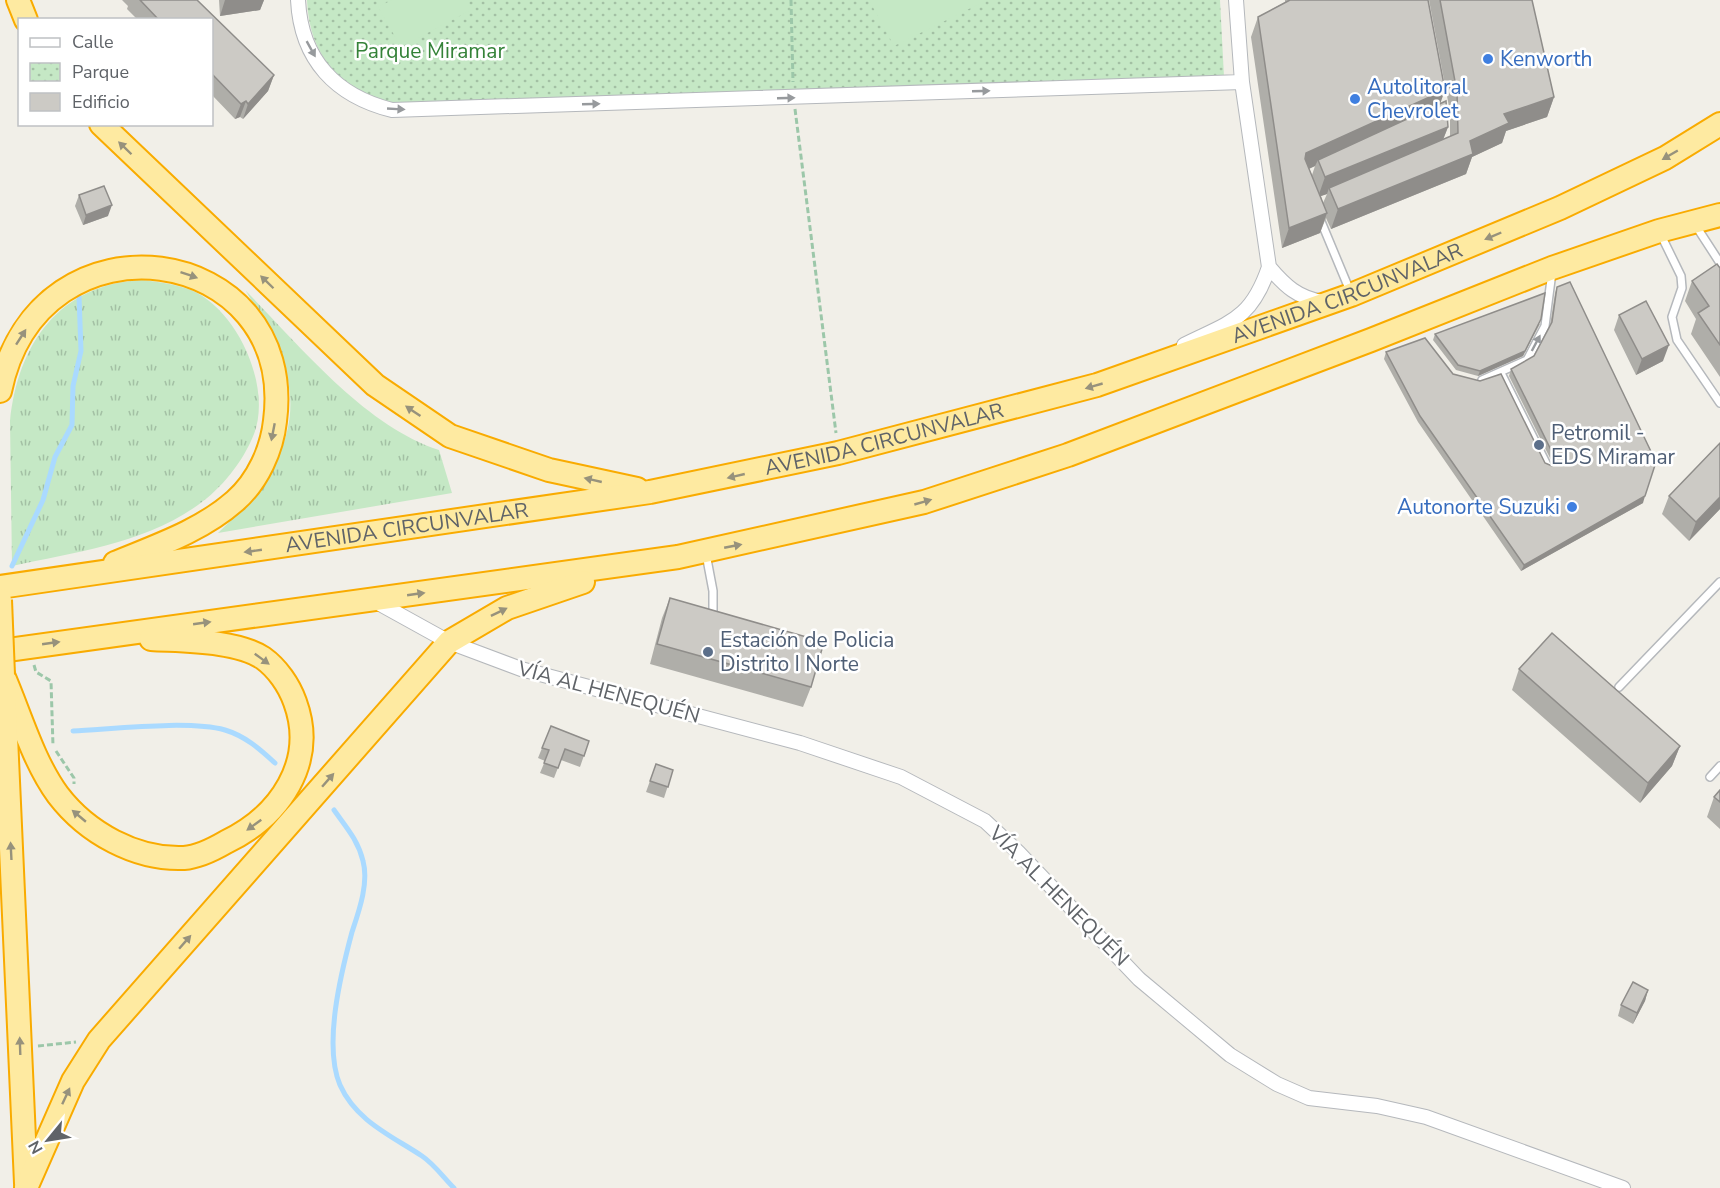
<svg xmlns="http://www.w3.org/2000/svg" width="1720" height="1188" font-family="'Nunito Sans',sans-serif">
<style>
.grass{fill:url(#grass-tufts)}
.park{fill:url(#park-dots)}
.garden{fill:#c5e8c5}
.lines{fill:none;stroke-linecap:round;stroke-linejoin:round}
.stream{stroke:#aadaff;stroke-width:5}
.service-casing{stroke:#b5b8bc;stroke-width:10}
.minor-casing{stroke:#b5b8bc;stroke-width:16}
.trunk-casing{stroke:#f9ab00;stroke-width:26}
.path{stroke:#9cc7a9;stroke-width:3;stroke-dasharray:6 3;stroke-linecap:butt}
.service{stroke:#fff;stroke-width:7}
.minor{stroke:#fff;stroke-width:14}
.trunk{stroke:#feeaa1;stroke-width:22}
.trunk-bridge-casing{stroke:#f9ab00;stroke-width:26;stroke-linecap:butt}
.trunk-bridge{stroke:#feeaa1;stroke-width:22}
.wall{fill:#afaea9;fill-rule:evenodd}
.shaded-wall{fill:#8f8d8a}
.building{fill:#cccac5;stroke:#8f8d8a;stroke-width:1.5}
.oneway{fill:#979a9d}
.oneway2{fill:#97927c}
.shop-dot{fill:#3f7fe0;stroke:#fff;stroke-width:2}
.service-dot{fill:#5c6f8a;stroke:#fff;stroke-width:2}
.labels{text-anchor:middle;stroke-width:5;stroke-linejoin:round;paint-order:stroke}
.park-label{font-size:21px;fill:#348238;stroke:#fff}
.shop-label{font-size:21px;fill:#366cbe;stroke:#fff;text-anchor:start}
.street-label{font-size:21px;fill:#5f6368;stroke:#fff}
.service-label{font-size:21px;fill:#4e5e75;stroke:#fff;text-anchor:start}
</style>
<defs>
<pattern id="grass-tufts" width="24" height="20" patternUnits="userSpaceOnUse" patternTransform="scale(1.5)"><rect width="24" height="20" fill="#c5e8c5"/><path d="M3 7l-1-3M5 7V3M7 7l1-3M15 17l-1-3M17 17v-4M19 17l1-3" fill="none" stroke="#a3c0a4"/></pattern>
<pattern id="park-dots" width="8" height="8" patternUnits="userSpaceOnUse" patternTransform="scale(1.5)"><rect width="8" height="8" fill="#c5e8c5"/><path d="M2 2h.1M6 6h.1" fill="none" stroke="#a3c0a4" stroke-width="1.8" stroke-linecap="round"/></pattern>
</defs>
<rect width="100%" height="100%" fill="#f1efe8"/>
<!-- grass -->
<path class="grass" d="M142,280C159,282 175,284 191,290C238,310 272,387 254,434C243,462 221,489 198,505C143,544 76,552 12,566L10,421C18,344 59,284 142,280Z
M246,291C300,346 365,426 439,450L452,493L218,533C271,483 311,426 279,352C271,331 257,311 246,291Z"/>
<!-- park -->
<path class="park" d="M307,0H1220L1224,77L395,104C341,92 309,56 307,0Z"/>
<!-- garden -->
<path class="garden" d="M392,0H466L471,10L401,47L378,7Z
M869,0H977L979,4L894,46Z"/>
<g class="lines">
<!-- stream -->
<path class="stream" d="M12,566L43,500L55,457L72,425L73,386L81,351L79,296
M73,731C114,729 188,720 225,730C245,736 260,749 275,763
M334,810C346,827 358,840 363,861C369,883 359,911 352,932C341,973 323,1045 340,1085C356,1121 392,1136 422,1156C434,1164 444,1178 454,1188"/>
<!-- service casing -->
<g class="service-casing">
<path id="service" d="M1320,219L1350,291
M1696,226L1720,263
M1660,233L1681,276L1682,288L1672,317L1677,340L1720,403
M1501,373L1548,467
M1482,380L1527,360L1545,326L1552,272
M706,554L713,591V618
M1619,687L1720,582
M1710,777L1720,766"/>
</g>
<!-- minor casing -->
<g class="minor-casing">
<path id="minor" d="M298,0C301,60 336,96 392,110L1242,82
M1269,267C1285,286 1298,298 1323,302
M1184,345C1230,322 1251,320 1269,267L1242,82L1236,0
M373,600L449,642L521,669L800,743L901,777L985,821L1018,852L1139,979L1230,1055L1277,1084L1309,1098L1377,1106L1426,1117L1623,1188"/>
</g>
<!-- trunk casing -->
<g class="trunk-casing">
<g id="trunk">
<path d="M18,0L26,20"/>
<path d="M101,124L375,385L450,436L549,470L637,489"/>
<path d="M0,391C39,203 298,243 275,421C272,449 258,481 235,501C201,531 156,546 115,563"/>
<path id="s1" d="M0,587L650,492L838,453L1097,385L1351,295L1560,208L1665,158L1720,124"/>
<path d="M0,651L678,557L924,502L1068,455L1371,340L1552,268L1659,231L1720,215"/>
<path d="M3,675C20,714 33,761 58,795C87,833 136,860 184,858C198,857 214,849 226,842C280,816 317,762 295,702C289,685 277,668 263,658C236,640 183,641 151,639"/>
<path d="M4,692L26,1183"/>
<path d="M26,1188L73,1081L99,1040L449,642L507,608L583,582"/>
</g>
</g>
<!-- path -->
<path class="path" d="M791,0L793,82
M795,109L836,433
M34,665L36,672L51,681L53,746
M56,751L74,778V784
M38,1046L76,1042"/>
<!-- service -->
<use href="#service" class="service"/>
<!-- minor -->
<use href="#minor" class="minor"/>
<!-- trunk -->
<use href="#trunk" class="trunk"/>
<!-- trunk-bridge casing -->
<g class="trunk-bridge-casing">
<path id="trunk-bridge" d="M0,600L3,675"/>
</g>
<!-- trunk-bridge -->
<use href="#trunk-bridge" class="trunk-bridge"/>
</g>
<!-- wall -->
<path class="wall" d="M122,0H197L274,75L268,91L243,119L240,117L235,119L212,95V20H138L127,9L128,6Z
M219,0H264L260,10L220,16Z
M1285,0H1428L1440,104L1448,127L1443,140L1450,137V112L1429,0H1532L1554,97L1547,117L1506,131L1502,143L1472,157L1466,174L1331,229L1326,218L1320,233L1282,248L1251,37L1258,17L1285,2ZM1315,166L1312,175L1309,169ZM1327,194L1323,203L1321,196Z
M79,195L108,216L83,225L75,206Z
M1720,268V377L1691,334L1696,319L1685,301L1692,281Z
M1557,287L1643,503L1521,571L1418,422L1384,359L1386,352L1453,374L1545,463L1552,466L1553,464L1509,376L1511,369L1534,356L1550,326L1555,293Z
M1619,315L1663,361L1636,375L1614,330Z
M1540,324L1523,356L1478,376L1456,370L1433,340L1435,334Z
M1720,443V509L1689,541L1662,514L1669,496Z
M670,598L811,687L803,707L650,664L662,618Z
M1519,669L1680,746L1672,766L1640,803L1512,690Z
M551,726L589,741L580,767L561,760L554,778L540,773L545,761L538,758Z
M656,764L673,770L664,798L646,792Z
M1720,790V829L1707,817L1714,797Z
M1648,990L1645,1001L1633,1024L1618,1016L1621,1005Z"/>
<!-- shaded-wall -->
<path class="shaded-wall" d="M225,0H264L260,10L220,16Z
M274,75L268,91L243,119L248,104Z
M1445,90L1438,110L1318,160L1315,166L1299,173L1306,153Z
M1554,97L1547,117L1506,131L1502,143L1472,157L1466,174L1331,229L1338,209L1470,141L1504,114Z
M246,101L240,117L235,119L241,104Z
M1448,127L1440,147L1329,188L1327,194L1318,197L1325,177Z
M112,205L108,216L83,225L86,215Z
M1327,213L1320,233L1282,248L1289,228Z
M1541,319L1523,356L1478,376L1480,371Z
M1669,345L1663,361L1636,375L1642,359Z
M1645,496L1643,503L1521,571L1524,565Z
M1720,497V509L1689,541L1696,522Z
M1680,746L1672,766L1640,803L1648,783Z
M1648,990L1645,1001L1633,1024L1637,1013Z"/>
<!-- building -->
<path class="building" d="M140,0H197L274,75L248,104L246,101L241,104L212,74V20H159Z
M1290,0H1428L1445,90L1306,153L1305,159L1327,213L1289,228L1258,17Z
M1440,0H1532L1554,97L1504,114L1509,123L1470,141L1473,154L1338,209L1329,188L1458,133L1457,92Z
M1446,101L1448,127L1325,177L1318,160Z
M104,186L112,205L86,215L79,195Z
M1717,264L1720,268V345L1698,313L1709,306L1692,281Z
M1570,282L1656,462L1645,496L1524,565L1420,416L1386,352L1425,338L1453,374L1480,381L1501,374L1545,463L1552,466L1555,458L1511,369L1534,356L1552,322L1557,287Z
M1545,293L1541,319L1525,351L1480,371L1458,365L1435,334Z
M1646,301L1669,345L1642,359L1619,315Z
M1720,443V497L1696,522L1669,496Z
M670,598L824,642L811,687L657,644Z
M1552,633L1680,746L1648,783L1519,669Z
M551,726L589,741L584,756L565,749L558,768L544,763L549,750L542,748Z
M656,764L673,770L668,787L650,781Z
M1720,790V802L1714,797Z
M1633,982L1648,990L1637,1013L1621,1005Z"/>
<!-- one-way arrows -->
<defs><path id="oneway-solid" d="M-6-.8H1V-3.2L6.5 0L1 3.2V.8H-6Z" transform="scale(1.5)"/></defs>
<g class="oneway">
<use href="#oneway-solid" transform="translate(311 49) rotate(61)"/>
<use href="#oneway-solid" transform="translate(981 91) rotate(-2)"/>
<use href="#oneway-solid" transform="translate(786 98) rotate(-2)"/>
<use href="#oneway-solid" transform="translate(591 104) rotate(-2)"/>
<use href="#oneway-solid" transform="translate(396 109) rotate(3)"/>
<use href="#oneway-solid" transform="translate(1536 343) rotate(-62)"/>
</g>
<g class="oneway2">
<use href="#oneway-solid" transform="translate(125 148) rotate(-136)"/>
<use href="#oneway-solid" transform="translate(1670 155) rotate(150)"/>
<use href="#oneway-solid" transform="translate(1493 236) rotate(157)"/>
<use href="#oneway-solid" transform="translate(189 275) rotate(19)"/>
<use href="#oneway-solid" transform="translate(267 282) rotate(-136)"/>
<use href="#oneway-solid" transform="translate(21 337) rotate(-57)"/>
<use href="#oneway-solid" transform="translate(1094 386) rotate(164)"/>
<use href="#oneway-solid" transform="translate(413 411) rotate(-146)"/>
<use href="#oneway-solid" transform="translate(273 432) rotate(101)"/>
<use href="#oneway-solid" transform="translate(736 476) rotate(167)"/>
<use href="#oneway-solid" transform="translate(593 480) rotate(-167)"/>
<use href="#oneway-solid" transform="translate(923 502) rotate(-16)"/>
<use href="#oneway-solid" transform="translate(733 546) rotate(-11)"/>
<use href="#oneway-solid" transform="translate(253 551) rotate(172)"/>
<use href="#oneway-solid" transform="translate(416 594) rotate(-8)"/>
<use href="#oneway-solid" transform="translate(499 612) rotate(-26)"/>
<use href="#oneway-solid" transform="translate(202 623) rotate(-8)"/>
<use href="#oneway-solid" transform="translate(51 643) rotate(-8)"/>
<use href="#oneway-solid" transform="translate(262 659) rotate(36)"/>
<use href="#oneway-solid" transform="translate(328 780) rotate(-49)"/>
<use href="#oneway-solid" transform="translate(79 816) rotate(-140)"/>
<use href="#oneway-solid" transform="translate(254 825) rotate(144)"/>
<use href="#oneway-solid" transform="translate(11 851) rotate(-93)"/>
<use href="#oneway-solid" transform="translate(185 942) rotate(-49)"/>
<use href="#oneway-solid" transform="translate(20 1046) rotate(-92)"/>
<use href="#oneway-solid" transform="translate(66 1096) rotate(-65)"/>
</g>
<!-- markers -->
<g class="shop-dot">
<circle cx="1488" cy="59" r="6"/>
<circle cx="1355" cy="99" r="6"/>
<circle cx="1572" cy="507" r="6"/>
</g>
<g class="service-dot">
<circle cx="1539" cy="445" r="6"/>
<circle cx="708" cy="652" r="6"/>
</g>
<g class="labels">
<!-- park labels -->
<g class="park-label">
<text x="430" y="58">Parque Miramar</text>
</g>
<!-- shop labels -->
<g class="shop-label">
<text x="1500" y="66">Kenworth</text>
<text x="1367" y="94">Autolitoral<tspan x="1367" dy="24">Chevrolet</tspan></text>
<text x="1560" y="514" text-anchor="end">Autonorte Suzuki</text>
</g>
<!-- street labels -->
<g class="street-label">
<text dy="7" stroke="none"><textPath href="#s1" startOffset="1383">AVENIDA CIRCUNVALAR</textPath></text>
<text dy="7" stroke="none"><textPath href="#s1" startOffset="897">AVENIDA CIRCUNVALAR</textPath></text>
<text dy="7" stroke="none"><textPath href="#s1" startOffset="411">AVENIDA CIRCUNVALAR</textPath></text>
<text transform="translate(609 692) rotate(15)" y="7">VÍA AL HENEQUÉN</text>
<text transform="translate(1059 896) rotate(45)" y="7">VÍA AL HENEQUÉN</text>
</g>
<!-- service labels -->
<g class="service-label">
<text x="1551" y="440">Petromil -<tspan x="1551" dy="24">EDS Miramar</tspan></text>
<text x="720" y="647">Estación de Policia<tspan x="720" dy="24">Distrito I Norte</tspan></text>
</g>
</g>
<!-- legend -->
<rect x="18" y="18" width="195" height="108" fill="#ffffff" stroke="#bfc1c3" stroke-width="1.5"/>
<rect x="30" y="38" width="30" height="9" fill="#ffffff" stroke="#bfc1c3" stroke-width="1.5"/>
<text x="72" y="48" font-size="18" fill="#5f6368">Calle</text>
<rect x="30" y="63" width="30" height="18" fill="url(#park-dots)" stroke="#bfc1c3" stroke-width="1.5"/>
<text x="72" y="78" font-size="18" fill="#5f6368">Parque</text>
<rect x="30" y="93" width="30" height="18" fill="#cccac5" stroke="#bfc1c3" stroke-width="1.5"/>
<text x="72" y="108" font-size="18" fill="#5f6368">Edificio</text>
<!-- north arrow -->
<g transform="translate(48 1140) rotate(240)" stroke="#ffffff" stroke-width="4.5" paint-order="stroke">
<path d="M0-4.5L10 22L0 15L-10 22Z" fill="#5f6368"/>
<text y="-9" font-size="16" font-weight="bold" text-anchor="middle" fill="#5f6368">N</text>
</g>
</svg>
